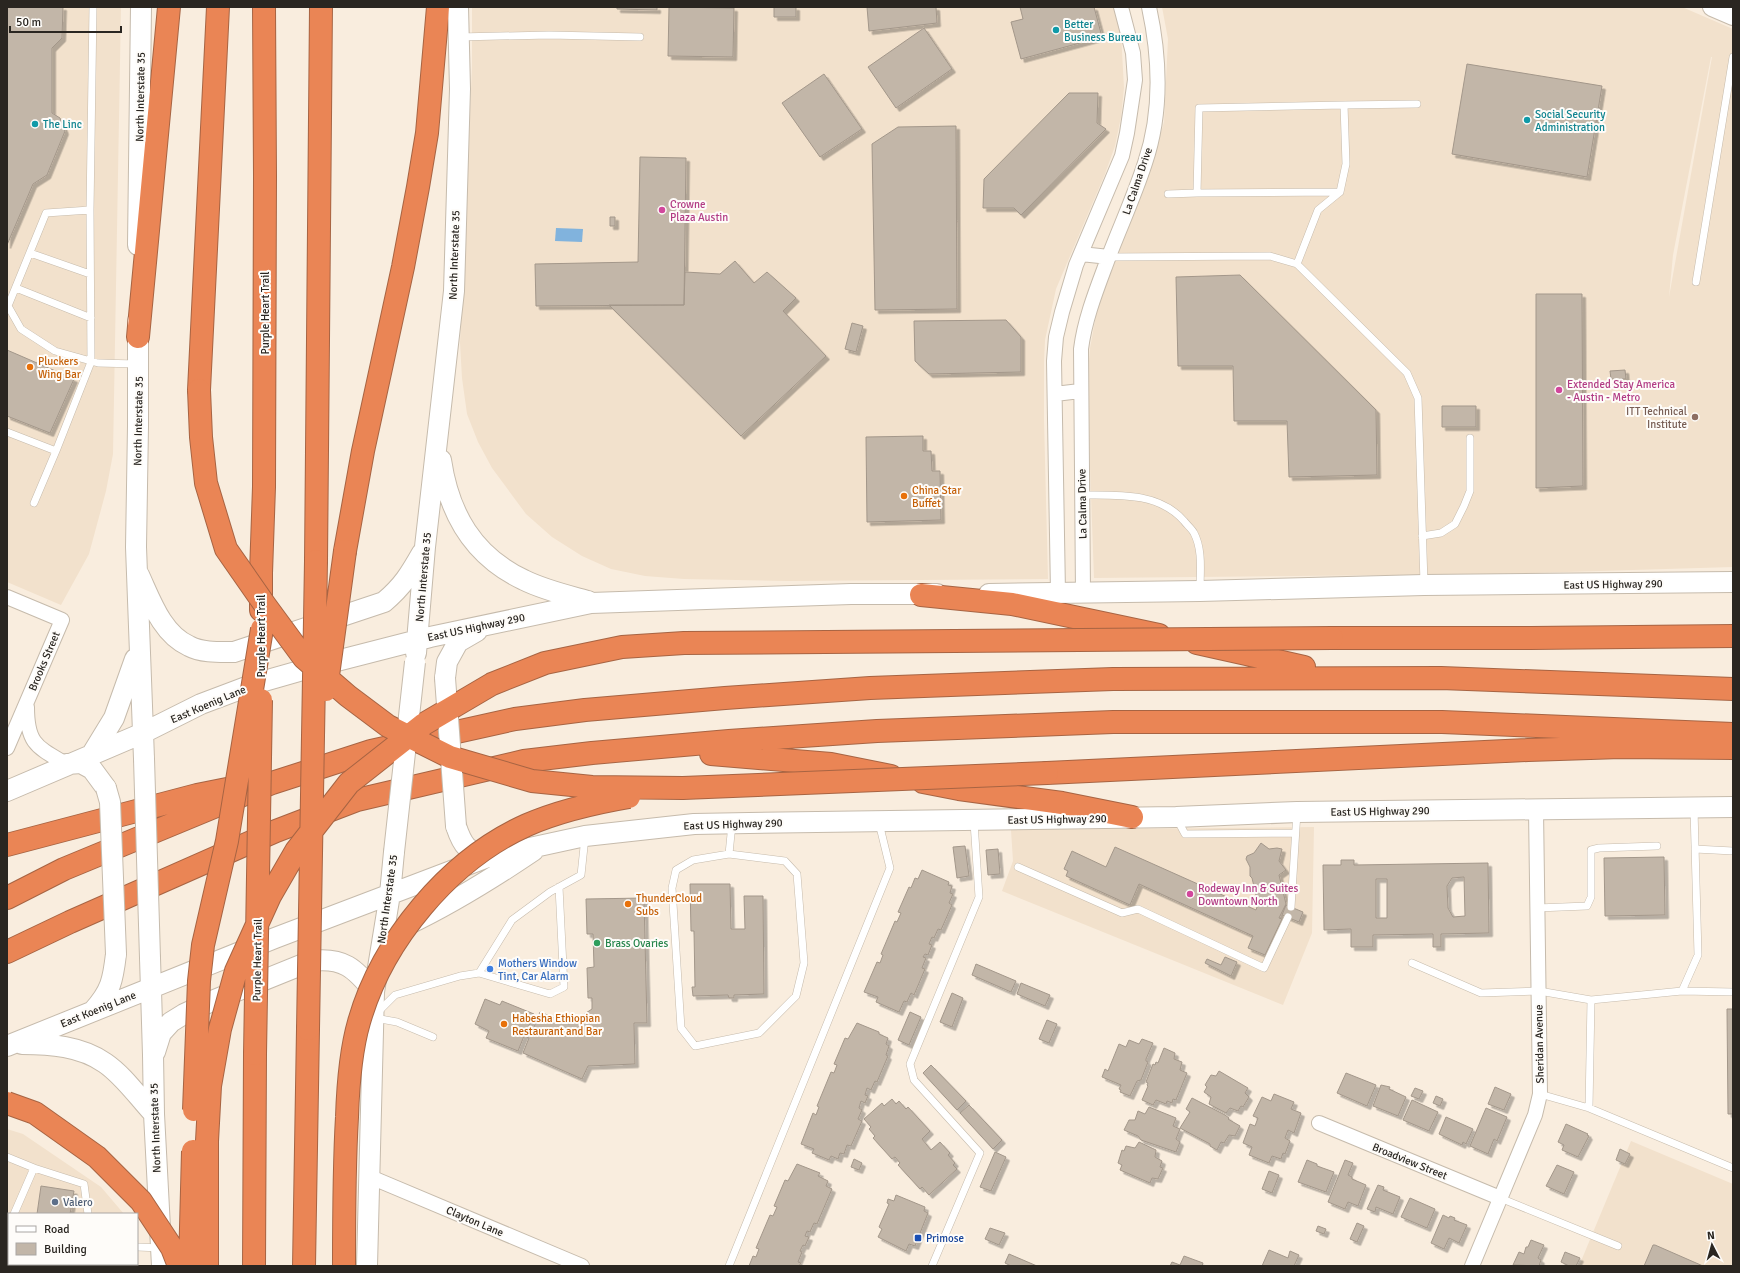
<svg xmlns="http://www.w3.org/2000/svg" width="1740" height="1273" font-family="Signika,sans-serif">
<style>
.built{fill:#f2e1cc;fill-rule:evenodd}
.water{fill:#81b3dd}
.building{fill:#c2b6a8;stroke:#a3978a;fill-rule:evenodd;filter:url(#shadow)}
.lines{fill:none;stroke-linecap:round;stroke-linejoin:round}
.service-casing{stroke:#c6bbac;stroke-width:8}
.minor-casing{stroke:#c6bbac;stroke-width:16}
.tertiary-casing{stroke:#c6bbac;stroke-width:20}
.secondary-casing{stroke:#c6bbac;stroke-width:22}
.motorway-casing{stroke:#a76443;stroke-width:24}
.service{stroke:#fff;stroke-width:7}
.minor{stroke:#fff;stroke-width:14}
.tertiary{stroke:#fff;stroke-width:18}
.secondary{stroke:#fff;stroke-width:20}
.motorway{stroke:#ea8555;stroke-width:22}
.secondary-bridge-casing{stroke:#c6bbac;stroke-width:22;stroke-linecap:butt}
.motorway-bridge-casing{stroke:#a76443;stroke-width:24;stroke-linecap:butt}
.secondary-bridge{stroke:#fff;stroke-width:20}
.motorway-bridge{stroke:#ea8555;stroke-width:22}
.culture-dot{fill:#0f9aa8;stroke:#fefcf9;stroke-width:1.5}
.hotel-dot{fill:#d1479c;stroke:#fefcf9;stroke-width:1.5}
.food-dot{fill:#e8710a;stroke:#fefcf9;stroke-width:1.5}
.education-dot{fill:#8d6e63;stroke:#fefcf9;stroke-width:1.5}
.leisure-dot{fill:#2e9e5b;stroke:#fefcf9;stroke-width:1.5}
.shop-dot{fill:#3f7fe0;stroke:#fefcf9;stroke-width:1.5}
.service-dot{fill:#5c6f8a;stroke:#fefcf9;stroke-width:1.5}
.transit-dot{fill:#1a4fb4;stroke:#fefcf9;stroke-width:1.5}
.labels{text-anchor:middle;stroke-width:4;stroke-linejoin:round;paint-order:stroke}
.culture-label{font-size:11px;fill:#0d838f;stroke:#fefcf9;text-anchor:start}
.street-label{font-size:11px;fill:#2a2621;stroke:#fefcf9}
.hotel-label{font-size:11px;fill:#b23c85;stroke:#fefcf9;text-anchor:start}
.food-label{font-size:11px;fill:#c56008;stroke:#fefcf9;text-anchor:start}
.education-label{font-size:11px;fill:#785e54;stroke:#fefcf9;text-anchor:end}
.leisure-label{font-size:11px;fill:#27864d;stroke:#fefcf9;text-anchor:start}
.shop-label{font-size:11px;fill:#366cbe;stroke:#fefcf9;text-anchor:start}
.service-label{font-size:11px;fill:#4e5e75;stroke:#fefcf9;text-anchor:start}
.transit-label{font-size:11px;fill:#164399;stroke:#fefcf9;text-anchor:start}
</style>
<defs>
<filter id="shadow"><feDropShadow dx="3.5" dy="3.5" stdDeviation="0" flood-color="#0004"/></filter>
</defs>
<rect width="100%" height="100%" fill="#f9edde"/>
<!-- built -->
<path class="built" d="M7,7H121L113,454L106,491L89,554L61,605L7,582Z
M472,7H1115L1121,33L1124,88L1121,117L1115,146L1105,174L1056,289L1045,340L1044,362V420L1048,579L787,581L684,579L645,576L611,569L582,556L552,537L526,514L492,468L478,442L467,414L462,378L460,343L472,67Z
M1162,7H1682L1733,29V567L1495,574L1094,578L1087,385L1090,348L1097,310L1156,150L1164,122L1168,39ZM1711,57H1712L1669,297L1673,255Z
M1314,827L1312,933L1283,1005L1002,891L1013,861L1011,830Z
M7,1129L23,1134L101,1187L124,1214H9V1264H134V1266H7Z
M1631,1141L1733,1184V1266H1579Z"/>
<!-- water -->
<path class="water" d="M556,228L583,229L582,242L555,241Z"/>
<!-- building -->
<path class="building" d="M7,7H63L62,38L52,48V113L60,118L65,131L47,175L33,184L7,245Z
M617,7H657V10L617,9Z
M669,7L734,8L733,57L668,56Z
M774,7H796V17H774Z
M867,7H936L937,23L869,31Z
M1020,7H1094L1102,37L1021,59L1011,22L1023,19Z
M924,28L952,69L896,108L868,67Z
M1467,64L1602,86L1587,177L1452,154Z
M824,74L862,129L820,157L782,103Z
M1069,93H1098L1097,123L1106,129L1021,215L1014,208H983L984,179Z
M956,126L957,309L875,310L872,144L898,127Z
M640,157L686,158L684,305L536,306L535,264L638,262Z
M610,217H615V226H610Z
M735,261L754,283L767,272L796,298L783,311L826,356L741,436L609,305H684L685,272L720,274Z
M1240,275L1376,410L1377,475L1289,477L1287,421H1234L1233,366H1178L1176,277Z
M1536,294H1582L1583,486L1536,488Z
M1006,320L1021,337V372L929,374L915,361L914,321Z
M852,323L863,326L856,352L845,349Z
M7,350L74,379L50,433L7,416Z
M1625,370L1626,379H1611L1610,371Z
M1442,406H1476V427H1442Z
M923,436V451H931L932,471H940L941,520L867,522L866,437Z
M1261,843L1269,849L1277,848L1282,849L1279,861L1286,870L1279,875L1286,904L1279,918L1282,919L1265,955L1248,948L1253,936L1139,884L1130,905L1066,876L1068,871L1064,869L1072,851L1106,867L1115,847L1256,910L1258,904L1252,878L1250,876V867L1246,859L1247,856L1254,853Z
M965,846L969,876L957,878L953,847Z
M998,849L1000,874L988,875L986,850Z
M1664,857L1665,915L1605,916L1604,858Z
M1341,860H1354V865L1488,863L1489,933L1441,934V947H1433V934L1373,935V947H1351V929L1324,930L1323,865H1341ZM1464,877L1465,916L1453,917L1448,908L1447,886L1452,878ZM1376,879H1387V918H1376Z
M922,870L949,882L948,885L952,886L950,893L953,894L949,903L952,905L941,930L938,929L934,938L932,937L929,944L932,945L928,955L925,954L923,957L926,958L922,968L925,969L914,995L911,993L907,1002L904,1001L899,1012L876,1002L878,997L864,992L877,962L880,963L883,955L881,954L895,921L897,922L901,913L898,912L909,887L911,888L915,878L918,879Z
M690,884H730L731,929H745L744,896H763L764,994L734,995V998H729L728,995L693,996L692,987H695L694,931H691Z
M644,898L647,1023H634L635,1064L588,1066L582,1079L523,1053L529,1038L524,1036L518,1051L486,1038L489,1031L475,1024L485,999L500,1005L502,1001L534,1014L527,1030L532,1032L540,1012L569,1024L592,1009V998H588L587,968L594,967L593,934H587L586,899Z
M1286,905L1303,912L1299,922L1282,915Z
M1225,957L1237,962L1231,976L1205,963L1207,959L1221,965Z
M976,964L1016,981L1011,992L972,975Z
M1021,983L1050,995L1045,1006L1017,994Z
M952,993L963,998L952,1027L940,1022Z
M1727,1009H1733V1114H1728Z
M910,1012L921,1017L909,1045L898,1040Z
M1047,1020L1057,1024L1049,1043L1039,1039Z
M857,1023L879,1032V1034L888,1038L886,1044L889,1046L886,1055L888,1056L877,1082L875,1081L871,1090L867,1088L865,1095L868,1096L865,1103L861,1101L859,1108L862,1110L858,1119L862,1121L851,1146L847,1145L844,1154L840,1153L838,1159L831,1156L829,1160L812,1153L814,1149L801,1144L813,1113L816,1115L819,1107L817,1106L831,1072L834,1073L837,1065L834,1064L845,1038L848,1039Z
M1142,1039L1153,1043L1146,1059V1061L1148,1062L1141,1080L1137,1081L1130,1096L1120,1092L1121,1090L1119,1089L1121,1085L1102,1077L1105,1069L1108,1071L1119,1044L1126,1047L1129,1040L1139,1044Z
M1164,1048L1175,1053L1174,1059L1182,1062L1180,1070L1187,1073L1176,1100L1173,1099L1172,1103L1167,1101L1166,1104L1156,1100L1153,1105L1142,1100L1148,1086L1147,1085L1148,1083L1146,1082L1153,1064L1155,1065L1156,1062L1158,1063Z
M931,1065L966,1101L957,1110L923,1073Z
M1219,1071L1248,1088L1245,1093L1249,1097L1243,1107L1241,1106L1238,1111L1230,1108L1226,1113L1209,1104L1211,1097L1204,1092L1207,1087L1205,1085L1211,1075L1216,1076Z
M1346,1073L1376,1085L1367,1106L1337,1093Z
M1381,1085L1390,1087L1389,1089L1406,1097L1398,1116L1373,1106Z
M1495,1087L1511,1094L1504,1110L1488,1104Z
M1415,1088L1423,1091L1419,1099L1411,1096Z
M1274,1094L1294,1102L1291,1109L1301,1113L1294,1133L1288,1130L1285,1138L1290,1141L1285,1154L1283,1153L1281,1159L1272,1156L1269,1163L1249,1155L1252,1147L1243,1143L1250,1124L1255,1126L1258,1118L1253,1116L1262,1097L1271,1101Z
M1436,1096L1443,1099L1440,1106L1433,1103Z
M1192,1098L1225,1115L1229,1118L1228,1119L1240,1126L1235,1136L1229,1135L1224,1143L1221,1142L1217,1150L1210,1146V1144L1180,1128L1190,1112L1186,1109Z
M892,1099L896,1104L899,1101L906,1109L908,1107L930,1131L922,1139L931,1150L940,1142L950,1153L948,1155L955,1163L953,1165L957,1169L929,1195L922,1187L920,1189L898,1165L900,1163L895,1157L892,1159L873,1138L875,1136L869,1129L871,1127L864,1119L882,1103L884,1106Z
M1412,1100L1438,1112L1429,1131L1403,1120Z
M969,1105L1002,1140L993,1149L960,1113Z
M1149,1107L1176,1118L1173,1126L1180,1129L1176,1139L1180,1142L1176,1152L1141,1140L1138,1136L1124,1130L1129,1120H1135L1138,1111L1145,1114Z
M1486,1108L1507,1117L1497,1141L1494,1139L1488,1154L1470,1146Z
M1446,1117L1473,1129L1466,1144L1463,1142L1462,1145L1439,1134Z
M1566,1124L1588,1134L1587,1135L1589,1136L1578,1157L1562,1150L1564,1145L1558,1142Z
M1139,1142L1156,1150L1155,1157L1162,1161L1160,1167L1163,1168L1158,1179L1152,1178L1150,1183L1120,1170L1122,1165L1118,1163L1122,1150L1124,1151L1126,1146L1135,1148Z
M1620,1149L1630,1154L1625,1164L1616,1160Z
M995,1152L1006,1157L991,1191L980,1187Z
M854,1159L862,1163L859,1170L851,1167Z
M1307,1160L1317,1164V1166L1334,1172L1326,1192L1298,1182Z
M1345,1160L1353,1163L1348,1175L1352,1177V1179L1366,1185L1358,1206L1348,1202L1345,1209L1328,1202Z
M797,1164L820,1173L818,1176L828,1181L826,1186L832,1189L817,1224L814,1223L810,1232L807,1231L805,1236L809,1237L805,1246L803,1245L800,1251L802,1252L798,1262L801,1263L799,1266H749L753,1256L756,1257L759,1249L756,1248L770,1215L773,1216L777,1207L774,1206L785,1180L788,1181Z
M1557,1165L1574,1172L1564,1194L1546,1186Z
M1269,1171L1279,1175L1272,1193L1262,1189Z
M1378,1185L1384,1187L1383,1190L1400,1197L1393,1214L1376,1207L1375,1212L1367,1209Z
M41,1186L74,1191L70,1214H37Z
M896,1195L925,1207L924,1211L928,1213L915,1246L909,1244L906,1251L878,1237L882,1229L879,1227L889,1204L887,1203L888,1199L894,1201Z
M1410,1198L1435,1209L1427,1228L1401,1217Z
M1443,1215L1449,1218L1450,1216L1455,1218L1454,1220L1467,1225L1459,1243L1449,1238L1444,1249L1431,1243Z
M1357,1223L1364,1226L1357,1242L1350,1239Z
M1318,1226L1326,1229L1324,1234L1316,1231Z
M990,1228L1005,1233L999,1245L985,1239Z
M1531,1240L1544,1245L1538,1258L1541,1260L1539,1266L1513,1265L1519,1252L1524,1254L1526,1247H1528Z
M1653,1245H1655L1703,1266H1644Z
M1269,1250L1288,1258L1290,1251L1299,1255L1294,1266H1262Z
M1565,1252L1580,1258L1576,1266H1569L1561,1262Z
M1009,1254L1037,1266H1011L1005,1263Z
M1184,1256L1203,1263L1202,1266H1170L1172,1262L1180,1265Z"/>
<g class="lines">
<!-- service casing -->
<g class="service-casing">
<path id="service" d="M93,7L90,210L46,213L8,306L21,329L55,351L98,363L137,364
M459,37L549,35L640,37
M1344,105L1417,104
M1168,194L1197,193
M30,253L90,274
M1109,257L1270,256L1297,264L1407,373L1418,398L1424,583
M1297,264L1318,210L1340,192L1346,164L1344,105L1199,108L1197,193L1340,192
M1696,282L1733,57
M16,288L91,318
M7,432L56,451L91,362L90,210
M1081,495C1117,495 1159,492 1184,521C1187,525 1192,529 1194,533C1203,550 1200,572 1200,591
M34,503L56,451
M1422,536L1441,533L1455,524L1464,506L1470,491V438
M1177,819L1185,834L1295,833
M1695,849L1733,851
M729,854L785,861L797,874L804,963L796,996L759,1033L695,1046L681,1028L672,888L676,870L693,860Z
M729,854L732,824
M1018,867L1122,913L1138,909L1264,968L1288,917
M1291,907L1297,812
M1537,908L1587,906L1591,897V850L1599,848L1657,846
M1412,963L1481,993L1539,991L1591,1000L1589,1108
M479,973L550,994L564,987L559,887
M1682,991L1733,992
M1591,1000L1682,991L1698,955L1694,809
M377,1013L395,995L460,976L479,973L512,920L550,892L581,875L585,837
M375,1018L397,1022L433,1037
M1540,1094L1589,1108L1733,1168
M7,1157L34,1168L84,1184L88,1214
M1500,1198L1618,1246
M14,1214L34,1168
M7,1228L9,1224
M7,1237H9
M137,1247L161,1248
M47,1264V1266
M729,1266L890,868L879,823
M932,1266L980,1153L914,1080L910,1064L979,897L974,822"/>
</g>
<!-- minor casing -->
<g class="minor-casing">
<path id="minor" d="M1081,254L1109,257
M1055,394L1080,391
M1058,593L1054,361L1056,337L1062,312L1076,265L1122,156L1127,133L1135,80L1133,53L1121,7
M1083,593L1081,349C1085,317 1098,286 1109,256C1121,225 1135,194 1145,163C1162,113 1160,58 1149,7
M7,597L62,620L7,748
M27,707C27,744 37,747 66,764
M1319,1123L1500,1198
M368,1176L582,1266
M1472,1266L1535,1115L1540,1094L1536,810"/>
</g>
<!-- tertiary casing -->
<g class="tertiary-casing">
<path id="tertiary" d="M1712,7L1733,16"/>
</g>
<!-- secondary casing -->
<g class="secondary-casing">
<path id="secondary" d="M138,245L141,7
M138,321V426L136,547L144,759
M441,460C449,514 473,556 524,580C544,590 566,595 588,601
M139,575C151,601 162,634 189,646C202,653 220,652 234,652L384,602C403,586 410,574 422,553
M989,594L1200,591L1424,585L1733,582
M416,653L425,547L454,291L460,89L458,7
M445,678L447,662L458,642L477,631
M92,754L114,718L135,659
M67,764L81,763L92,769L106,788
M7,791L143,733L201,704L254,684L317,666L430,637L591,603L851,594H937
M456,826C463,847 467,851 488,857
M407,925C451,904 493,878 533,851
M150,958L153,1055L154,1114L162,1266
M93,1011C111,991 113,980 116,954
M22,1044C50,1044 81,1046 105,1063C124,1076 138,1097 154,1114
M7,1046L275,938L488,857L585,836L694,824L749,823L1176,817L1297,812L1733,807
M155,1052L161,1033L171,1022L184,1014L212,1001L311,961C343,957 355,968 374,992
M367,1266L374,992L390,894L394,852"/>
</g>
<!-- motorway casing -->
<g class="motorway-casing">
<path id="motorway" d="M138,337L169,7
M199,390L218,7
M345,551L363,451L403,267L418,187L427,133L438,7
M316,561L321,7
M921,595L1012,604L1159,635
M261,610V573L264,487L265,176L264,7
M1332,638H1531L1733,636
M1197,643L1304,667
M711,754L831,764L891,776
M1047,773L1528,750L1621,747L1733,748
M923,782L959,789L1062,803L1132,817
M7,845L197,795L237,787
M7,898L64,869L272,783L371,751L515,719L585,710L725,698L870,688L1113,679L1441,678L1733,689
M7,952L70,922L276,831L357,800L524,761L592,753L729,741L877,731L1113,722H1442L1733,734
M254,1266L255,1054
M304,1266L308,1029"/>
</g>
<!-- service -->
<use href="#service" class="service"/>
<!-- minor -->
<use href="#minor" class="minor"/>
<!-- tertiary -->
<use href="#tertiary" class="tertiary"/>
<!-- secondary -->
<use href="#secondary" class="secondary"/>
<!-- motorway -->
<use href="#motorway" class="motorway"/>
<!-- secondary-bridge casing -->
<g class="secondary-bridge-casing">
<path id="secondary-bridge" d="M445,678L456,826
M144,759L150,958
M106,788L110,802L116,954
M394,852L415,662"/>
</g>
<!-- motorway-bridge casing -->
<g class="motorway-bridge-casing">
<path id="motorway-bridge" d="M199,390L201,437L206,483L226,549L265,605L304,658L348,696L388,726L450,757L532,781L592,787L683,788L1047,773
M326,690L345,551
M308,1029L316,561
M255,1054L261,700
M7,1103L35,1113L97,1157L141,1201L172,1248L179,1266
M194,1110L199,981L203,945L227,841L262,629
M190,1266L193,1151
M207,1266V1141L210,1086L220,1029L236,971L270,896L296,851L349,783L424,724L492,684L545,663L622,647L684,643L1332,638
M344,1266C344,1216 344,1167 347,1117C348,1086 350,1053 359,1022C382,941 449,860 527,825C559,811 594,803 629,797"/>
</g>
<!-- secondary-bridge -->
<use href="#secondary-bridge" class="secondary-bridge"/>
<!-- motorway-bridge -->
<use href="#motorway-bridge" class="motorway-bridge"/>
</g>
<!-- markers -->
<g class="culture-dot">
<circle cx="1056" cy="30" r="4"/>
<circle cx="1527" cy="120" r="4"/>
<circle cx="35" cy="124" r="4"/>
</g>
<g class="hotel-dot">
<circle cx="662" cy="210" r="4"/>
<circle cx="1559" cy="390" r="4"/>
<circle cx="1190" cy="894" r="4"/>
</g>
<g class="food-dot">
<circle cx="30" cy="367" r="4"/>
<circle cx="904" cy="496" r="4"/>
<circle cx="628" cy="904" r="4"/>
<circle cx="504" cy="1024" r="4"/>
</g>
<circle class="education-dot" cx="1695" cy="417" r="4"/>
<circle class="leisure-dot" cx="597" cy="943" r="4"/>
<circle class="shop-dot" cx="490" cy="969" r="4"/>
<circle class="service-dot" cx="55" cy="1202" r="4"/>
<rect class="transit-dot" x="914" y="1234" width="8" height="8" rx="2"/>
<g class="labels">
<!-- culture labels -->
<g class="culture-label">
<text x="1064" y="28">Better<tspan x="1064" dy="13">Business Bureau</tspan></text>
<text x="1535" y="118">Social Security<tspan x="1535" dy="13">Administration</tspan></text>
<text x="43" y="128">The Linc</text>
</g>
<!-- street labels -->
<g class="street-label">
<text transform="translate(140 97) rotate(-89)" y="4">North Interstate 35</text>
<text transform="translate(1137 181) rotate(-71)" y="4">La Calma Drive</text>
<text transform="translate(454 255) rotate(-88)" y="4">North Interstate 35</text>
<text transform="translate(265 313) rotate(-90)" y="4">Purple Heart Trail</text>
<text transform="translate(138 421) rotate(-89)" y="4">North Interstate 35</text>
<text transform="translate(1082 504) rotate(-91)" y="4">La Calma Drive</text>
<text transform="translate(423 577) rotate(-85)" y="4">North Interstate 35</text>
<text transform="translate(1613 584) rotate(-1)" y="4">East US Highway 290</text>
<text transform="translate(476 627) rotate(-12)" y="4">East US Highway 290</text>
<text transform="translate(261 636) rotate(-90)" y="4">Purple Heart Trail</text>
<text transform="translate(44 661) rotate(-67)" y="4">Brooks Street</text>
<text transform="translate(208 704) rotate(-23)" y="4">East Koenig Lane</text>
<text transform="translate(1380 811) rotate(-1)" y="4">East US Highway 290</text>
<text transform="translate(1057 819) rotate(-1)" y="4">East US Highway 290</text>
<text transform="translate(733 824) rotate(-2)" y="4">East US Highway 290</text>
<text transform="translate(387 899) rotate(-82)" y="4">North Interstate 35</text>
<text transform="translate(257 960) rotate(-89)" y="4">Purple Heart Trail</text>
<text transform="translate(98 1009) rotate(-22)" y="4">East Koenig Lane</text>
<text transform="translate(1539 1044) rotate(-91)" y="4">Sheridan Avenue</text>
<text transform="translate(155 1128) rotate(-92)" y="4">North Interstate 35</text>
<text transform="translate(1410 1161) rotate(22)" y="4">Broadview Street</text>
<text transform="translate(475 1221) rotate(23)" y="4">Clayton Lane</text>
</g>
<!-- hotel labels -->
<g class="hotel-label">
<text x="670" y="208">Crowne<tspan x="670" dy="13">Plaza Austin</tspan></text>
<text x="1567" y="388">Extended Stay America<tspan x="1567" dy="13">- Austin - Metro</tspan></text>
<text x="1198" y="892">Rodeway Inn &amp; Suites<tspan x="1198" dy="13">Downtown North</tspan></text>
</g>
<!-- food labels -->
<g class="food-label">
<text x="38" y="365">Pluckers<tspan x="38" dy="13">Wing Bar</tspan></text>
<text x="912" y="494">China Star<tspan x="912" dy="13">Buffet</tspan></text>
<text x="636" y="902">ThunderCloud<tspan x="636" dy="13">Subs</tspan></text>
<text x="512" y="1022">Habesha Ethiopian<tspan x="512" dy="13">Restaurant and Bar</tspan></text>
</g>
<!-- education labels -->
<g class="education-label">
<text x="1687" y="415">ITT Technical<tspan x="1687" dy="13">Institute</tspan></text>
</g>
<!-- leisure labels -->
<g class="leisure-label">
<text x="605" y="947">Brass Ovaries</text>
</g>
<!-- shop labels -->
<g class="shop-label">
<text x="498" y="967">Mothers Window<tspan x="498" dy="13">Tint, Car Alarm</tspan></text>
</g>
<!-- service labels -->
<g class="service-label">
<text x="63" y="1206">Valero</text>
</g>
<!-- transit labels -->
<g class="transit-label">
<text x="926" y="1242">Primose</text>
</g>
</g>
<!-- border -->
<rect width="1740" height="1273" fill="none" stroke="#2a2621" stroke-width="16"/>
<!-- legend -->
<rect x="8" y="1213" width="130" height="52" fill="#fefcf9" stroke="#a9a6a3"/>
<rect x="16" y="1226" width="20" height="6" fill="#ffffff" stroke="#a9a6a3"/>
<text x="44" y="1233" font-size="12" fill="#2a2621">Road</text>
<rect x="16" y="1243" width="20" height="12" fill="#c2b6a8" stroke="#a9a6a3"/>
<text x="44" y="1253" font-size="12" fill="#2a2621">Building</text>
<!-- north arrow -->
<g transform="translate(1712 1245) rotate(354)" stroke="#fefcf9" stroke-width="3" paint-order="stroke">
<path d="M0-3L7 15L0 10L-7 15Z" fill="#2a2621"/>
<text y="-6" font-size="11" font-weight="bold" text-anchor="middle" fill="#2a2621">N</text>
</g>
<!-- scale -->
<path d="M10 26v6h111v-6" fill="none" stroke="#2a2621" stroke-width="2"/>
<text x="16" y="26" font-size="12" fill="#2a2621" stroke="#fefcf9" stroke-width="3" paint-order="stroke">50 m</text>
</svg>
